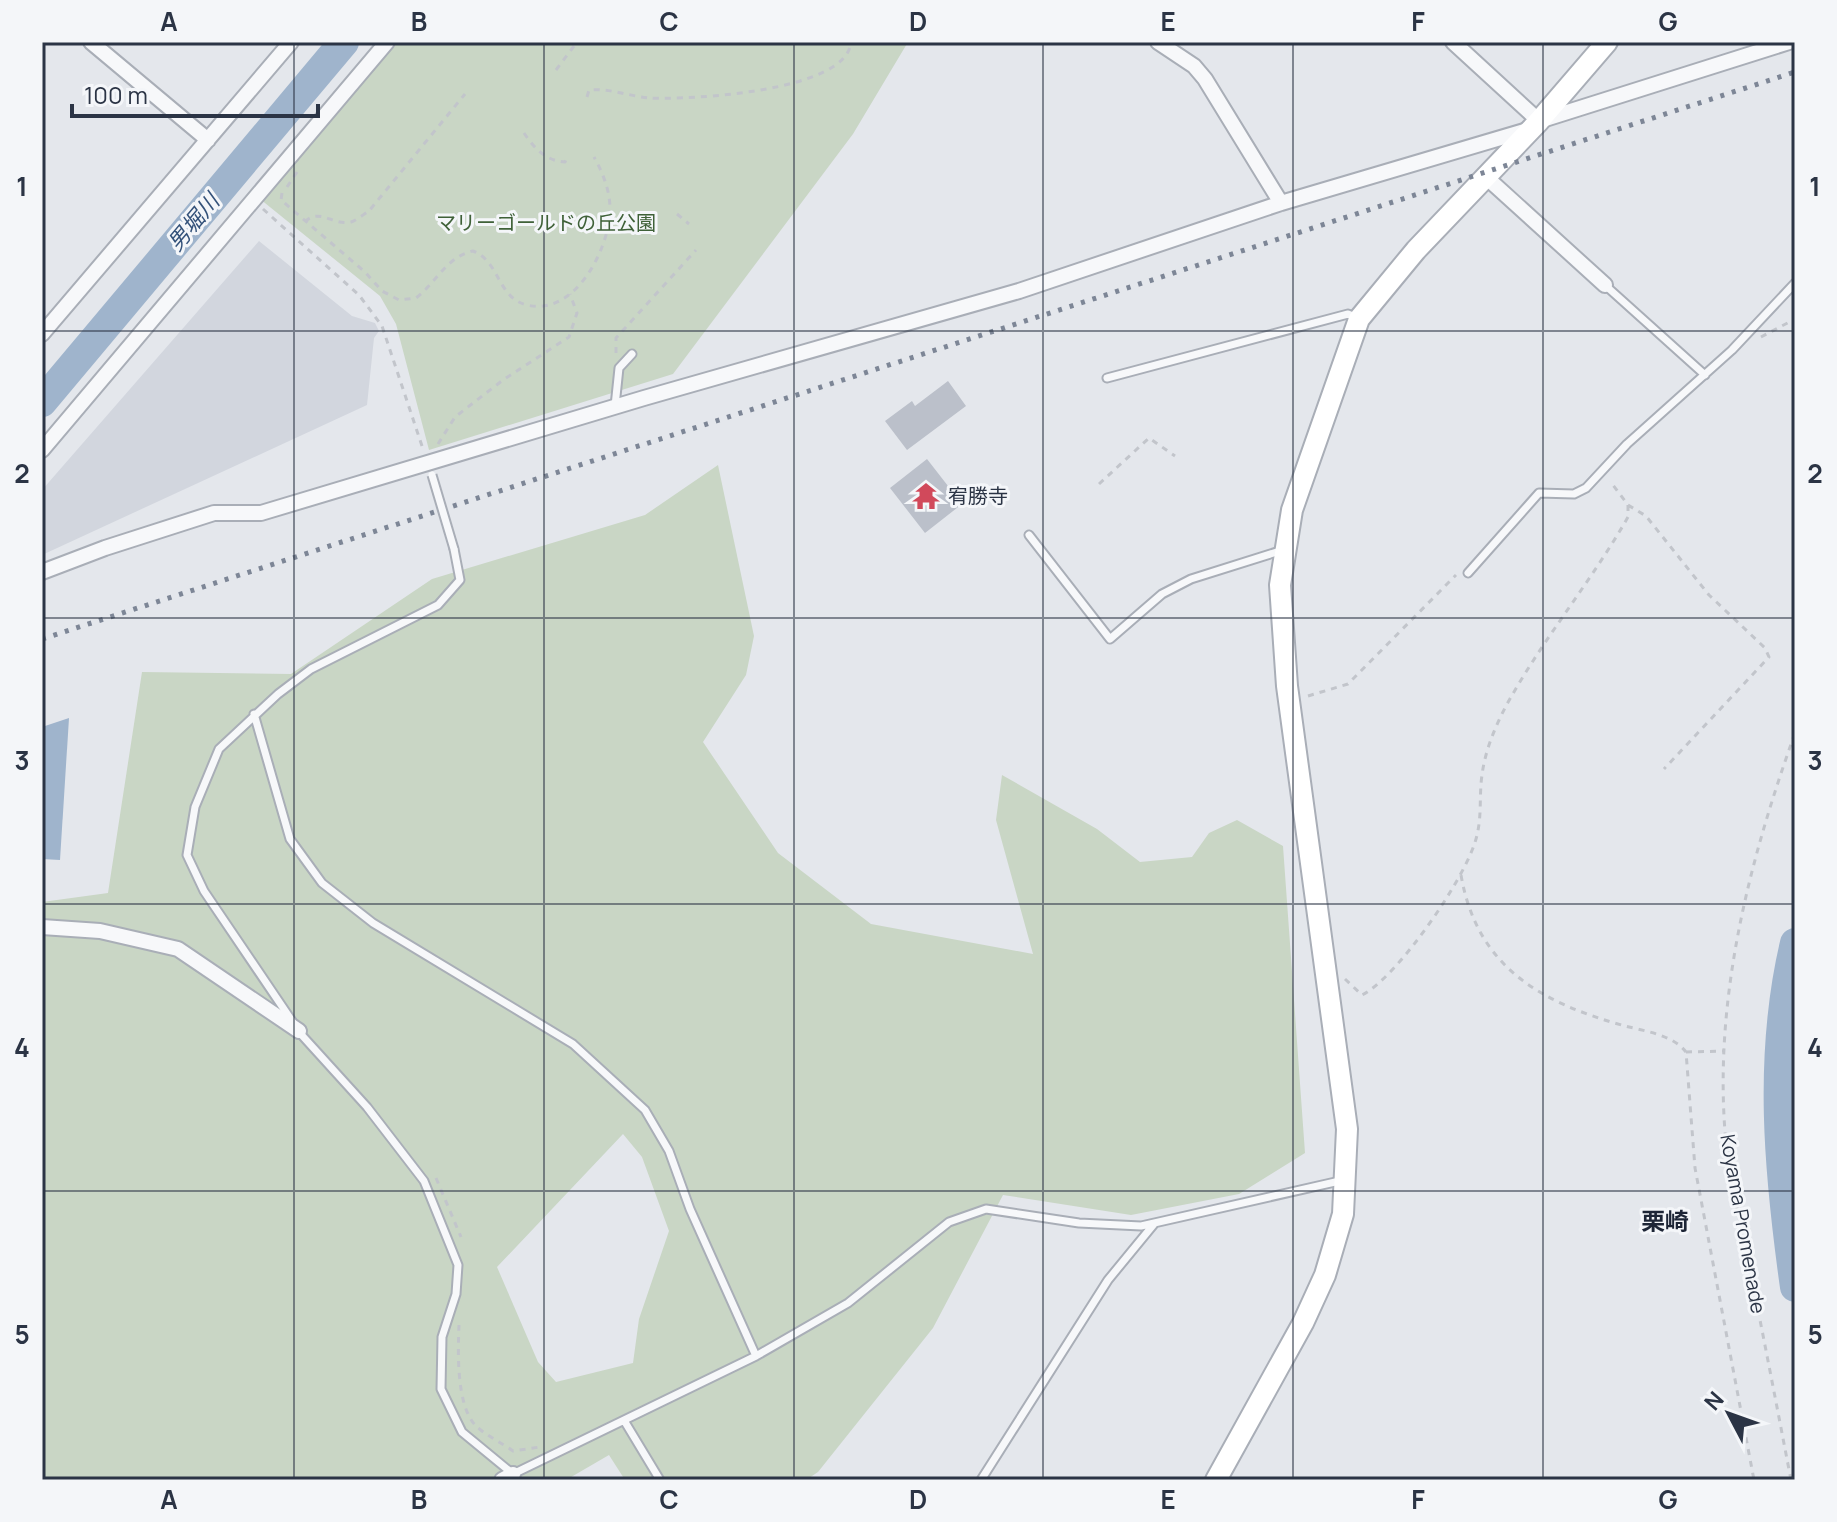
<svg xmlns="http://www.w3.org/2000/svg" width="1837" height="1522" font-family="Manrope,'Noto Sans JP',sans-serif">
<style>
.built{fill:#d2d6de}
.green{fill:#c9d6c5;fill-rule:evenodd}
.water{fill:#9fb4cc}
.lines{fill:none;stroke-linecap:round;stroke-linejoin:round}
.river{stroke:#9fb4cc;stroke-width:30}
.building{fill:#bbc0ca}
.lane-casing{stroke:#a9aeb7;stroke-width:11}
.street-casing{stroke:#a9aeb7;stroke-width:18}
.secondary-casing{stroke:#a9aeb7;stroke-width:24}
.path{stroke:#c2c5cb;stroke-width:3;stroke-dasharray:6 6;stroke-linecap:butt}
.lane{stroke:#f7f8fa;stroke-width:7}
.street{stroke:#f7f8fa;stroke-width:14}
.secondary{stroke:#fff;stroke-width:20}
.rail{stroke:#7d8696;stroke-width:5;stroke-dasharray:4 8;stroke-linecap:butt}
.lane-bridge-casing{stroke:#a9aeb7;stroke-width:11;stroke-linecap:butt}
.lane-bridge{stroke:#f7f8fa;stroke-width:7}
.grid{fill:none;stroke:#2b3445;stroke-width:2;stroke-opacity:0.55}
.labels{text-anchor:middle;stroke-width:6;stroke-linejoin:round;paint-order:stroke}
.park-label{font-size:20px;fill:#3f6138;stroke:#f4f6f9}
.poi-label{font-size:20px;fill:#2b3445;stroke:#f4f6f9;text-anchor:start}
.street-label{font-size:20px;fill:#2b3445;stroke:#f4f6f9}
.water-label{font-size:22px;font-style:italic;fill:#34527a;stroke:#f4f6f9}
.quarter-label{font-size:24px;font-weight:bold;fill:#1d2536;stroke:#f4f6f9}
.neatline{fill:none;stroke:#2b3445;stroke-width:3}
.grid-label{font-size:26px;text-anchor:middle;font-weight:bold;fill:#2b3445}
</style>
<rect width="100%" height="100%" fill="#e4e7ec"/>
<!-- built -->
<path class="built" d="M259,241L352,316L375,323L379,331L374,338L367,405L42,555V490Z"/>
<!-- green -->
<path class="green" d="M398,42H908L853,134L673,374L429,450L396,324L380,296L260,199Z
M718,465L754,636L746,675L703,742L778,853L871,924L1033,954L996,820L1002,775L1097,829L1140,862L1192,857L1209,833L1237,820L1283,846L1305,1153L1239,1194L1131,1215L1003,1195L933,1328L818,1472L806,1480H625L609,1455L566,1480H42V902L108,893L142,672L291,674L432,579L645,515ZM623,1134L642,1157L669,1231L639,1319L633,1363L556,1382L538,1362L497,1267Z"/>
<!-- water -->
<path class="water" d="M69,718L60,860L42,859V727Z"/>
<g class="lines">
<!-- river -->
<path class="river" d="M42,402L344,42
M1795,943C1768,1057 1779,1173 1795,1287"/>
</g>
<!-- building -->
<path class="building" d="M948,381L966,406L907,450L885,421L912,401L915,406Z
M927,459L962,504L925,533L890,488Z"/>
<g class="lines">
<!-- lane casing -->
<g class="lane-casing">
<path id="lane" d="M1606,286L1705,375
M1107,378L1348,314L1357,318
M615,406L619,368L632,354
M1029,535L1110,639L1162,594L1191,579L1283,550
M1468,573L1539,493L1574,494L1586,488L1627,444L1732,350L1795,283
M254,714L290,839L322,883L373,923L573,1044L645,1110L669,1151L690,1209L756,1356
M292,1021L204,891L187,855L195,807L219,749L278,694L311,669L438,605L460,580L454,549
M298,1031L367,1107L424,1181L458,1265L456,1294L442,1337L441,1389L462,1432L513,1474L756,1356L848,1303L949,1222L986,1209L1079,1223L1141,1226L1344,1180
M625,1422L660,1480
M981,1480L1108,1280L1154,1224"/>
</g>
<!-- street casing -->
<g class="street-casing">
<path id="street" d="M91,42L208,140
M1158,42L1194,66L1205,79L1281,203
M1453,42L1539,121L1789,42
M1486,177L1605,285
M42,334L291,42
M42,450L387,42
M42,572L105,548L214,513H261L644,398L1019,291L1281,203L1531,129
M42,927L100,931L178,949L299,1031
M502,1480L513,1474"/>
</g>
<!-- secondary casing -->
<g class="secondary-casing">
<path id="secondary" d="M1216,1480L1303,1323L1325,1275L1343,1214L1347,1129L1287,686L1280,585L1292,510L1359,319L1416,250L1539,121L1607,42"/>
</g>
<!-- path -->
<path class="path" d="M42,44L45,42
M556,70L577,42
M587,97L589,90C609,88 629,96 649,98C689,100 847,92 851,42
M524,133C534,148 546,161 565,162L567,157
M287,187L299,169
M282,193L281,200L365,272L382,291L399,300L416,298C437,282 446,257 473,251C500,261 497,298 527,305C575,317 610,248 610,209C610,191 603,173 594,157
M263,209L359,295L382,326L423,449
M677,214L689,224
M305,222C319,207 333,226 351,222C357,220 364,214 369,211L465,94
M1761,337L1795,319
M616,353V338L696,250
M438,444L455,417L503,380L569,337L577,313L570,294
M1099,484L1149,438L1175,456
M1628,505L1646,516L1709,595L1765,648L1769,657L1664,769
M1308,696L1348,684L1456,575
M1461,875C1477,968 1542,1003 1625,1026C1645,1031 1673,1035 1686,1052L1695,1168L1754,1480
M1345,979L1362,995C1397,978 1469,874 1477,835C1482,815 1479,795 1482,775C1485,751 1495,727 1506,706C1542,640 1591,582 1628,517V505L1610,481
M1686,1052L1725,1051
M436,1178L461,1237
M459,1325C458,1351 456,1404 475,1425C485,1435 502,1443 513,1451L540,1447
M1791,1480C1777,1407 1763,1334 1748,1260C1741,1225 1732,1189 1727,1153C1711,1010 1747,867 1795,733"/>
<!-- lane -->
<use href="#lane" class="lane"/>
<!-- street -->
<use href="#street" class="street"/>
<!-- secondary -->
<use href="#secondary" class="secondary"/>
<!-- rail -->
<path class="rail" d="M42,639L1795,72"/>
<!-- lane-bridge casing -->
<g class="lane-bridge-casing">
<path id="lane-bridge" d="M432,475L454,549"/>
</g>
<!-- lane-bridge -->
<use href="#lane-bridge" class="lane-bridge"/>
</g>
<!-- grid -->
<path class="grid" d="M294,42V1480M544,42V1480M794,42V1480M1043,42V1480M1293,42V1480M1543,42V1480M42,331H1795M42,618H1795M42,904H1795M42,1191H1795"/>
<!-- icons -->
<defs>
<g id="temple-bare" transform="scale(2.16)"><path d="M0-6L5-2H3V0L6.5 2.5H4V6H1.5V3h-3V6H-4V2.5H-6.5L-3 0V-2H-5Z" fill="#d1495b" stroke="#f4f6f9" stroke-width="2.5" paint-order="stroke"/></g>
</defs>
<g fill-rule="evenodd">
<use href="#temple-bare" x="926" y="496"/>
</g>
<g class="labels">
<!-- park labels -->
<g class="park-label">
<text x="546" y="230">マリーゴールドの丘公園</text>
</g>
<!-- poi labels -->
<g class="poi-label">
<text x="948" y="503">宥勝寺</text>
</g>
<!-- street labels -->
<g class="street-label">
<text transform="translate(1743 1224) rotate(80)" y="7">Koyama Promenade</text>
</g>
<!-- water labels -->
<g class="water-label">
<text transform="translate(193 222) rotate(-50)" y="8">男堀川</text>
</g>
<!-- quarter labels -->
<g class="quarter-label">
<text x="1665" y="1230">栗崎</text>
</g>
</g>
<!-- border -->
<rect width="1837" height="1522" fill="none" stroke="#f4f6f9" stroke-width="88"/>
<!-- north arrow -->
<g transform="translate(1729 1414) rotate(311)" stroke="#f4f6f9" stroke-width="6" paint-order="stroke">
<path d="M0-6L14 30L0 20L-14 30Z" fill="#2b3445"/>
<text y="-12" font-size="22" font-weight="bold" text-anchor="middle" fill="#2b3445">N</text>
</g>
<!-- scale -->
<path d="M72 104v12h246v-12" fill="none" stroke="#2b3445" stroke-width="4"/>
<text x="84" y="104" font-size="24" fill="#2b3445" stroke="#f4f6f9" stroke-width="6" paint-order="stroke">100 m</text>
<rect x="44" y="44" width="1749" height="1434" class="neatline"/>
<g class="grid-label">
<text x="169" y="31">A</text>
<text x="419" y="31">B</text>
<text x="669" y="31">C</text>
<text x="918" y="31">D</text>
<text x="1168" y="31">E</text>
<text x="1418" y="31">F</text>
<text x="1668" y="31">G</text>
<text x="22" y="196">1</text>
<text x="1815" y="196">1</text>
<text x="22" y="483">2</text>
<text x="1815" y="483">2</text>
<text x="22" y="770">3</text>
<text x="1815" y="770">3</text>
<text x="22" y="1057">4</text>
<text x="1815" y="1057">4</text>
<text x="22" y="1344">5</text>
<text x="1815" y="1344">5</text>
<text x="169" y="1509">A</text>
<text x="419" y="1509">B</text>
<text x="669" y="1509">C</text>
<text x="918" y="1509">D</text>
<text x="1168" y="1509">E</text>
<text x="1418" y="1509">F</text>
<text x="1668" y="1509">G</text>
</g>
</svg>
